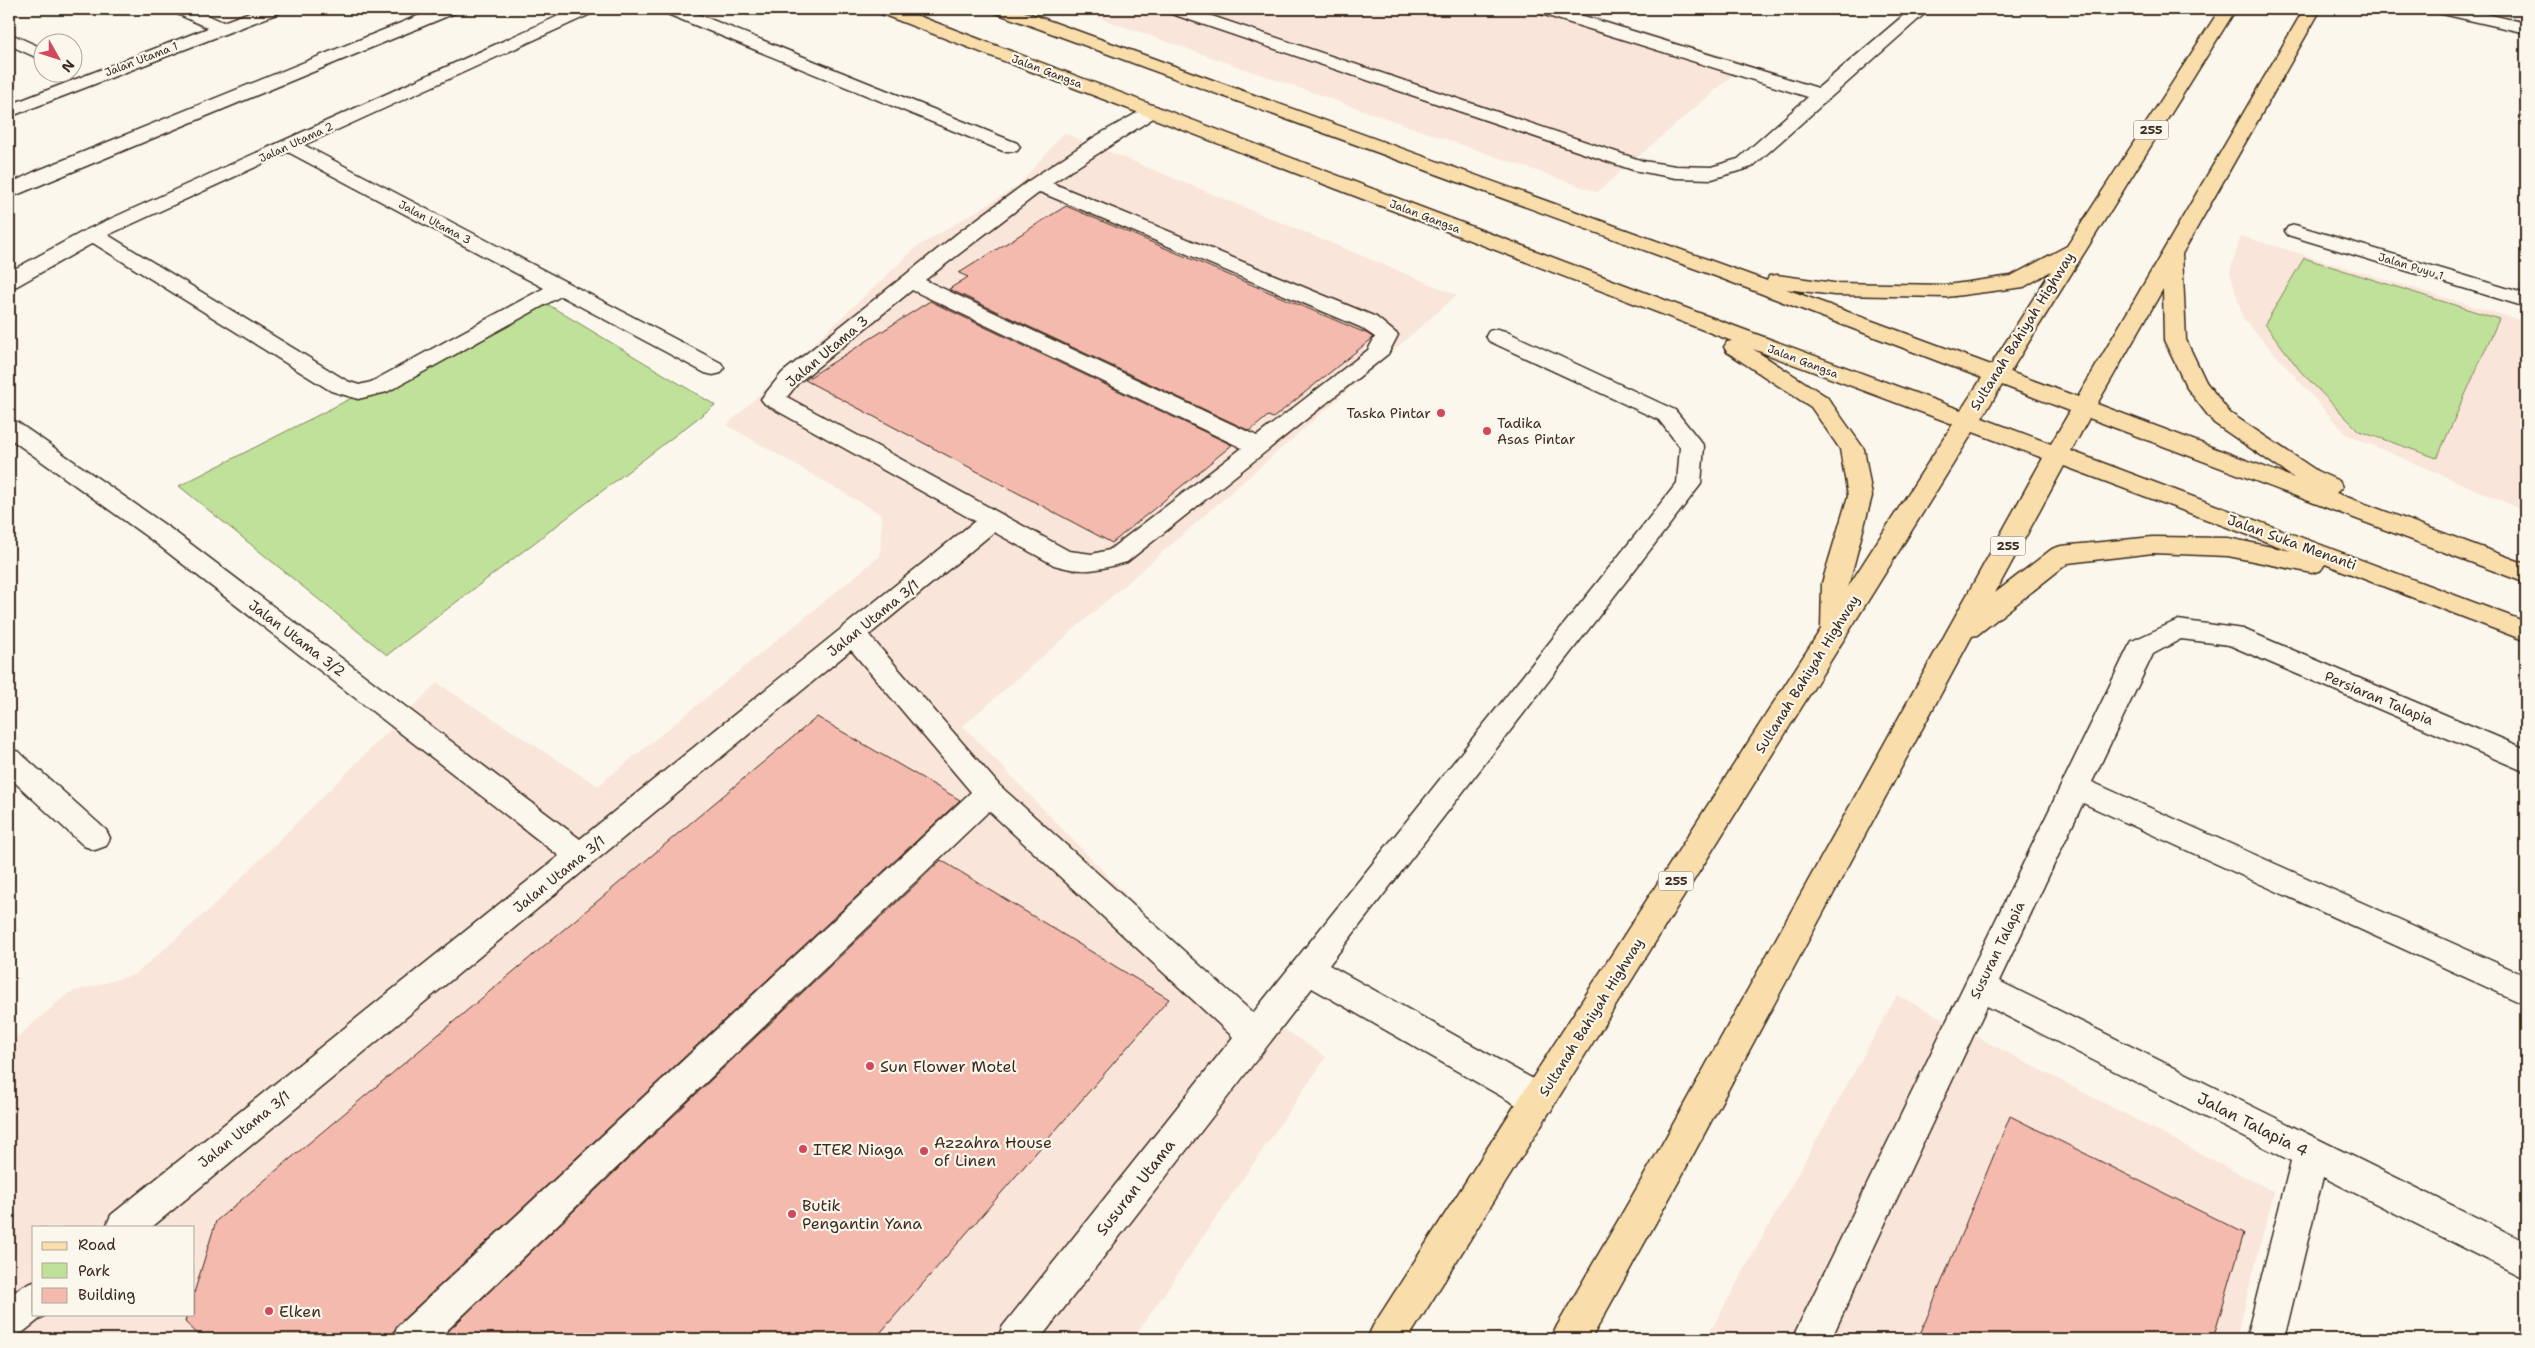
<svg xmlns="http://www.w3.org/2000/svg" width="2535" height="1348" font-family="'Shantell Sans',sans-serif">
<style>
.built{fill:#f9e5d9;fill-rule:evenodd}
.green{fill:#c0e19a;stroke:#7e865c}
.building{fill:#f4baad;stroke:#3b2a1e}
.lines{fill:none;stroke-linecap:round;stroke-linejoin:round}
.minor-casing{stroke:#3b2a1e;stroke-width:3}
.major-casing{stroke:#3b2a1e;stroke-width:3}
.minor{fill:#fbf7ec;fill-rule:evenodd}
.major{fill:#f9deab;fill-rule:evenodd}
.poi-dot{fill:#d1495b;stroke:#fbf7ec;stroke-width:2}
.labels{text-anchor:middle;stroke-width:4.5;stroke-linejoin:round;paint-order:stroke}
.far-street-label{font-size:11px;fill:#3b2a1e;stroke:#fbf7ec}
.shield{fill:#fbf7ec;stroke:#75685c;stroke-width:1}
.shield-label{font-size:12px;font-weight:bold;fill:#3b2a1e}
.street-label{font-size:14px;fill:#3b2a1e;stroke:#fbf7ec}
.poi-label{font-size:14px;fill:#3b2a1e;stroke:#fbf7ec;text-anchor:end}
.near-poi-label{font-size:16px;fill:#3b2a1e;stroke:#fbf7ec;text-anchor:start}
.near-street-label{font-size:16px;fill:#3b2a1e;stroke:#fbf7ec}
</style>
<rect width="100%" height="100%" fill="#fbf7ec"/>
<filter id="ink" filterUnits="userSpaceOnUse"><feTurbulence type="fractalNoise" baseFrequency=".02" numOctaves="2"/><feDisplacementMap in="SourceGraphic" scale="10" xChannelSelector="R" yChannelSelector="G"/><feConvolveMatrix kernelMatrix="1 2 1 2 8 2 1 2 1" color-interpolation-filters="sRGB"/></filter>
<g filter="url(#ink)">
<!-- built -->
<path class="built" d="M1074,9H1567L1747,63L1597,192Z
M1064,133L1457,295L963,726L1204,976L1326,1057L1133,1339H9V1044L69,993L136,974L210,909L437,683L598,786L880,556L882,515L727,425L917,247L1018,186ZM34,1227H194V1314H34Z
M2241,236L2526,322V511L2346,434L2243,318L2230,272Z
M1897,995L2274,1192L2236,1339H1706Z"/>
<!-- green -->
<path class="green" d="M2304,258L2499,319L2437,458L2359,431L2301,372L2265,324Z
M542,301L715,405L387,655L179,486Z"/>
<!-- building -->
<path class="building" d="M1066,206L1368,334L1373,338L1273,418L1268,416L1250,431L949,289L968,277L959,273Z
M930,301L1232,445L1112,543L805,380Z
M817,717L960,800L397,1325L390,1339H203L185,1322L187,1314H194V1293L216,1221Z
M941,860L1169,999L875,1339H440Z
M2010,1116L2244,1233L2213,1339H1918Z"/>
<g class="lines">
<!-- minor casing -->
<g class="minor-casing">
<path id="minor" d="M173,9H194L223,22L258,9H282L279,13L9,117V105L208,28L175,13Z
M435,9H458L455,13L9,198V184L34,172Z
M574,9H596L593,13L304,145L721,363L724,368L721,373L713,375L705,373L561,296L387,392L358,399L331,391L93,243L17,286L9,287V272L86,230ZM288,152L544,288L371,382L359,385L347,381L108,235Z
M662,9H685L1017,143L1020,147L1017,151H1003L665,13Z
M1166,9H1191L1643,161L1676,166L1711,167L1738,159L1808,97L1538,13L1536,9H1561L1818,88L1911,9H1930L1752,167L1712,179L1676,178L1633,170L1169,13Z
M2435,9H2465L2526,23V33L2438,13Z
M9,33L42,48V60L9,45Z
M1151,105L1158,107L1160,111L1158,115L1052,183L1376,317L1398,335L1388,354L1127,562C1097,570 1085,574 1054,565L994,532L869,635L999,785L1253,1013L1677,483L1680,447L1659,420L1489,341L1486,336L1489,331L1497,329L1505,331L1675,410L1704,446L1701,484L1329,965L1551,1089L1556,1100L1551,1111L1539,1115L1527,1111L1312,988L1040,1339H997L1003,1326L1233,1037L989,811L438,1339H392L398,1326L971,792L851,650L152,1227H106L111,1215L559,856L153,541L9,438V420L17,422L171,529L580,839L975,521L765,404L761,399L782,373L958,233L1030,180L1096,136ZM1040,192L1360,327L1375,337L1368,350L1257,436L925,280ZM912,290L1242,448L1109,550L1092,554L1069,551L787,397L798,383Z
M2295,225L2526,294V307L2288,235L2285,231L2288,227Z
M2178,620L2243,629L2526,749V772L2229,645L2181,639L2153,654L2092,782L2526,976V1005L2083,803L1999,981L2526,1242V1279L2323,1177L2284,1339H2246L2291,1161L1987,1006L1831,1339H1792L2128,648L2132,641Z
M9,749L19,752L106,830L110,838L106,846L95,850L84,846L9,777Z
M34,1282V1314H46L22,1333L9,1338V1297L21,1287Z"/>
</g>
<!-- major casing -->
<g class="major-casing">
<path id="major" d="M876,9H900L1699,313L1961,410L1982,378L1715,276L996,13L993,9H1017L1767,281L1769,276L1777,275L1834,283L1947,285L2011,276L2067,246L2220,9H2236L2010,372L2078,397L2304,9H2321L2182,254L2186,340L2206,382L2230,413L2317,471L2339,481L2342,487L2336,493L2526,564V583L2089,418L2071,451L2526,622V641L2325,564L2321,570L2312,573L2228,556L2153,553L2068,563L1977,635L1972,636L1680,1179L1591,1339H1551L1557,1326L1656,1155L2043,458L1973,432L1408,1339H1367L1373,1326L1821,629L1822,583L1848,496L1840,449L1811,407L1727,352L1724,347L1727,342L1732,341L879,13ZM2051,271L1991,365L1786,289L1834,295L1947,297L2024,287ZM2163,289L2164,340L2187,388L2214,423L2294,478L2097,404ZM1753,349L1953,424L1848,587L1872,496L1864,449L1827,397ZM2002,385L2070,411L2051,444L1982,418ZM2064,466L2291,551L2228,538L2153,537L2061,546L2052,549L1995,593Z"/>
</g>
<!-- minor -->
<use href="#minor" class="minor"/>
<!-- major -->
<use href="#major" class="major"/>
</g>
</g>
<!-- markers -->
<g class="poi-dot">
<circle cx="1441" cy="413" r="5"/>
<circle cx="1487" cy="431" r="5"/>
<circle cx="870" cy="1066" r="5"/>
<circle cx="803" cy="1149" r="5"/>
<circle cx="924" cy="1151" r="5"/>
<circle cx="792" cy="1214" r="5"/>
<circle cx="269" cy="1311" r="5"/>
</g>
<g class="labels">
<!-- far-street labels -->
<g class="far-street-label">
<text transform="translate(141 59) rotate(-21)" y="4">Jalan Utama 1</text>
<text transform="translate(1047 71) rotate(21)" y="4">Jalan Gangsa</text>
<text transform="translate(296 142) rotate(-25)" y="4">Jalan Utama 2</text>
<text transform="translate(1425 216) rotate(21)" y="4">Jalan Gangsa</text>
<text transform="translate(435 222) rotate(28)" y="4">Jalan Utama 3</text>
<text transform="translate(2411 266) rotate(17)" y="4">Jalan Puyu 1</text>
<text transform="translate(1803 361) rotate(21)" y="4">Jalan Gangsa</text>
</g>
<!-- shield labels -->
<g class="shield">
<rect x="2133.5" y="120.5" width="35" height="19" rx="4"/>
<rect x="1990.5" y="536.5" width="35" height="19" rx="4"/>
<rect x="1658.5" y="871.5" width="35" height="19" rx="4"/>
</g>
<g class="shield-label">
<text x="2151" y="134">255</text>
<text x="2008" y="550">255</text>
<text x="1676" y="885">255</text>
</g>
<!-- street labels -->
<g class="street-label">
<text transform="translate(2022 331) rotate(-58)" y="5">Sultanah Bahiyah Highway</text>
<text transform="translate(827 351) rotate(-40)" y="5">Jalan Utama 3</text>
<text transform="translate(2292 542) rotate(20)" y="5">Jalan Suka Menanti</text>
<text transform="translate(873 618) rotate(-39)" y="5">Jalan Utama 3/1</text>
<text transform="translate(297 638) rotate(37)" y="5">Jalan Utama 3/2</text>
<text transform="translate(1807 674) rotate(-58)" y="5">Sultanah Bahiyah Highway</text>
<text transform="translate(2379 698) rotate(23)" y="5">Persiaran Talapia</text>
<text transform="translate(559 874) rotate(-39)" y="5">Jalan Utama 3/1</text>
<text transform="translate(1997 950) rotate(-64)" y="5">Susuran Talapia</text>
<text transform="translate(1591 1017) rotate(-58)" y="5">Sultanah Bahiyah Highway</text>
<text transform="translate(244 1129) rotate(-39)" y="5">Jalan Utama 3/1</text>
</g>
<!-- poi labels -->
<g class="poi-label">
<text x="1431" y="418">Taska Pintar</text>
<text x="1497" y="428" text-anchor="start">Tadika<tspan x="1497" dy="16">Asas Pintar</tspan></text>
</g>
<!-- near-poi labels -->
<g class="near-poi-label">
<text x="880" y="1072">Sun Flower Motel</text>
<text x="934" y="1148">Azzahra House<tspan x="934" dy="18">of Linen</tspan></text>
<text x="813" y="1155">ITER Niaga</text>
<text x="802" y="1211">Butik<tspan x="802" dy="18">Pengantin Yana</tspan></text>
<text x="279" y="1317">Elken</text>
</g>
<!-- near-street labels -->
<g class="near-street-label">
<text transform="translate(2253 1124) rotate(27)" y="6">Jalan Talapia 4</text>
<text transform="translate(1135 1187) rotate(-52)" y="6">Susuran Utama</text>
</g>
</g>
<!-- margin -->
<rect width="2535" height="1348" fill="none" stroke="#fbf7ec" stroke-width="30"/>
<rect x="15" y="15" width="2505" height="1318" fill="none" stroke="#3b2a1e" stroke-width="2" filter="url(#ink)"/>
<!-- legend -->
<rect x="32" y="1226" width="162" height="90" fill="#fbf7ec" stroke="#aea59a"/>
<rect x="42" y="1242" width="25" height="8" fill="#f9deab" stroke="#aea59a"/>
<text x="78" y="1250" font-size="15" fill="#3b2a1e">Road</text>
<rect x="42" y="1263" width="25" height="15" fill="#c0e19a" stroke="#aea59a"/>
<text x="78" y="1276" font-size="15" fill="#3b2a1e">Park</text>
<rect x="42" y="1288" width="25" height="15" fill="#f4baad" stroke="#aea59a"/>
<text x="78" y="1300" font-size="15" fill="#3b2a1e">Building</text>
<!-- north arrow -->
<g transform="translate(58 58) rotate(129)"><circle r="24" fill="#fbf7ec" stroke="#aea59a"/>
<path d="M0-4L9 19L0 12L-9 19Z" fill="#d1495b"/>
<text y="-8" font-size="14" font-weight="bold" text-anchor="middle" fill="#3b2a1e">N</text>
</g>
</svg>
